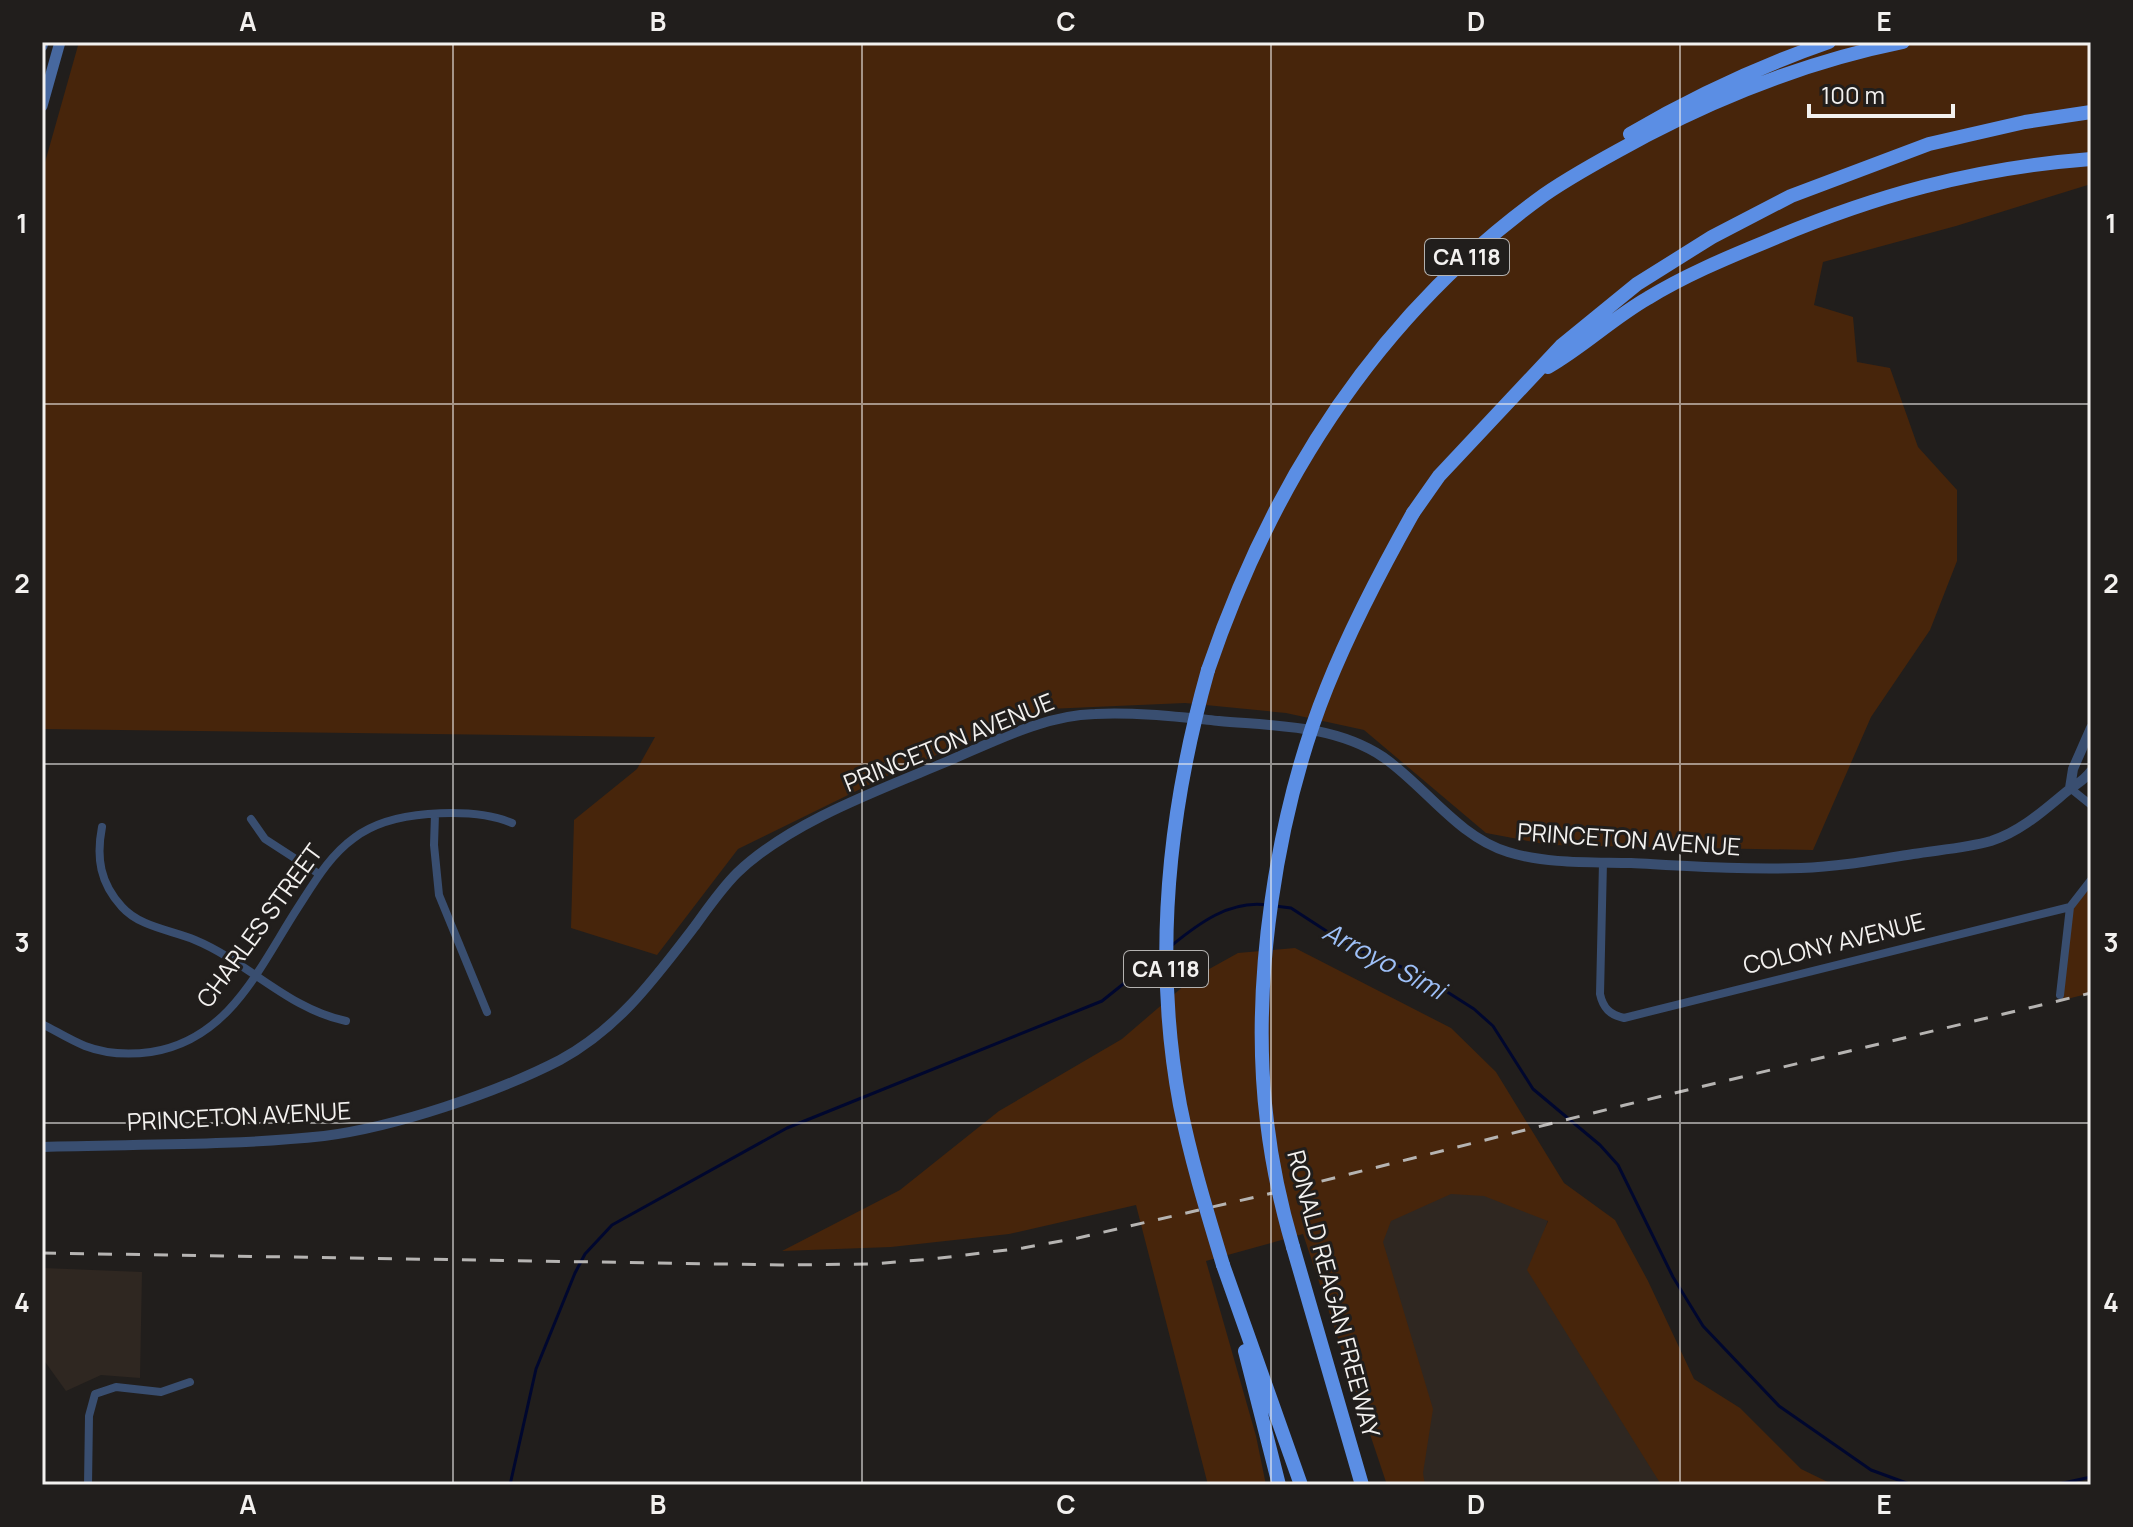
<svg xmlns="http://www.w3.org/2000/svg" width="2133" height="1527" font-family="Manrope,sans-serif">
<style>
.built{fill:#2f2721}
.green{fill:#47250b}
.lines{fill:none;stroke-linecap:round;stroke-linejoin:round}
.stream{stroke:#00072e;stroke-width:3}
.minor{stroke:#394e70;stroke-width:8}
.tertiary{stroke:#394e70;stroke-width:10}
.secondary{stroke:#47689f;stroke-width:11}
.motorway{stroke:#5b8ee4;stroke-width:14}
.rail{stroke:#b6b4b2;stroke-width:3;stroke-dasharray:14 14;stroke-linecap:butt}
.motorway-bridge{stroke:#5b8ee4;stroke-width:14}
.grid{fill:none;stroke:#f3f1ef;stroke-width:2;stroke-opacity:0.55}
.labels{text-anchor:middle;stroke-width:6;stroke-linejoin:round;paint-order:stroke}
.shield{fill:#211e1c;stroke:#b4b2b0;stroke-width:2}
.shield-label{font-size:22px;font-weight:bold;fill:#f3f1ef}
.street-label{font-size:24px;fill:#f3f1ef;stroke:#211e1c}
.water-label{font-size:26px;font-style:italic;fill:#9ec0f8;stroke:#211e1c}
.neatline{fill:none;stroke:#f3f1ef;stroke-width:3}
.grid-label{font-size:26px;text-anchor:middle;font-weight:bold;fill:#f3f1ef}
</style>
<rect width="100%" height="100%" fill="#211e1c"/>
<!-- built -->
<path class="built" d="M1453,1184L1549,1216L1534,1266L1683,1485H1419L1367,1208Z
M43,1268L142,1272L140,1378L101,1375L66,1391L43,1359Z"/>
<!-- green -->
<path class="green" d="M79,42H2091V184L1956,226L1823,262L1814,305L1853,317L1857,362L1890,368L1918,447L1957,490V561L1930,630L1871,717L1813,850L1549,845L1486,833L1364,730L1286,713L1185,703L1048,709L893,773L738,849L657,955L571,928L574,820L637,769L655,737L42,729V173Z
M2091,880V993L2059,1001L2070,907Z
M1295,948L1451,1028L1496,1072L1564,1183L1615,1220L1648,1281L1694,1379L1740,1408L1801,1469L1834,1485L1660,1483L1527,1270L1548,1221L1484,1196L1451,1194L1391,1221L1383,1242L1433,1409L1423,1473L1425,1485H1387L1303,1234L1206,1261L1256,1436L1266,1485H1208L1136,1205L1009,1234L891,1247L782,1251L900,1190L999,1111L1122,1039L1193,978L1238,953Z"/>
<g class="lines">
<!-- stream -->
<path class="stream" d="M1275,906L1291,908L1351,947L1419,974L1474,1009L1493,1026L1533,1089L1600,1145L1618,1165L1673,1277L1703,1326L1779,1406L1871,1470L1912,1485
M1171,946C1199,923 1230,900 1267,905
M510,1485L536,1369L575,1273L585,1254L612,1225L787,1128L1102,1001L1162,953
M2054,1485L2091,1477"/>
<!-- minor -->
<path class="minor" d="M2070,788L2091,805
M435,814L434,845L439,895L487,1012
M251,819L265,839L319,874
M102,827C96,858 100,883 122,907C140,927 171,930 195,940C248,962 288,1009 346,1021
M1603,862L1600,994C1603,1008 1610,1015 1624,1018L2070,907
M2060,995L2070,907L2091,880
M42,1024C56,1031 70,1040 85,1046C106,1054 129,1055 151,1052C229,1040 259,968 297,909C314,883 329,856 354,838C375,822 402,816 428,814C455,812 486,812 512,823
M88,1485L89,1416L95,1394L116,1387L161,1392L190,1382"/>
<!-- tertiary -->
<path class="tertiary" d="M2070,788L2073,769L2091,728
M42,1147C136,1144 231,1146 324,1136C395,1127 496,1093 560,1060C619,1028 655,978 695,926C708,908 721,889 737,873C790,822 879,790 946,762C993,742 1044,715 1095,714C1136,712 1179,717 1219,721C1275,726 1335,725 1383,757C1425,786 1458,837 1508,852C1546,864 1591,862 1631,863C1687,866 1744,870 1801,868C1838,867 1876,860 1913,854C1938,850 1966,848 1991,841C2020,832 2043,811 2066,792C2076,784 2084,781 2091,771"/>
<!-- secondary -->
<path class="secondary" d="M42,46L43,42
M42,106L60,42"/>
<!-- motorway -->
<path class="motorway" d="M1630,134C1695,96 1757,67 1829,42
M1548,367C1583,347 1613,318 1648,298C1684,276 1724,259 1763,243C1872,196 1973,168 2091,159
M1413,513L1439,476L1561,346L1637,284L1712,237L1791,196L1929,144L2025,122L2091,112
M1208,670C1273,479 1379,314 1544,195C1577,172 1614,153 1649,134C1730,92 1814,60 1903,42
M1293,1247L1362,1485
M1223,1265L1301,1485
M1245,1351L1279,1485"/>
<!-- rail -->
<path class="rail" d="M42,1253L782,1265L872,1264L932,1259L1023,1248L1078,1238L1290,1189L1625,1105L2091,993"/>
<!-- motorway-bridge -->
<path class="motorway-bridge" d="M1208,670C1168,812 1153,960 1180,1105C1191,1160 1207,1212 1223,1265
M1293,1247C1281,1206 1272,1165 1267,1122C1250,986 1276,814 1327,687C1351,627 1381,570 1413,513"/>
</g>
<!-- grid -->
<path class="grid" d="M453,42V1485M862,42V1485M1271,42V1485M1680,42V1485M42,404H2091M42,764H2091M42,1123H2091"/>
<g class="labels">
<!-- shield labels -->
<g class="shield">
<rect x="1425" y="239" width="84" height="36" rx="6"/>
<rect x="1124" y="951" width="84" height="36" rx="6"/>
</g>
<g class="shield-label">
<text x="1467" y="265">CA 118</text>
<text x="1166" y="977">CA 118</text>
</g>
<!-- street labels -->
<g class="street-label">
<text transform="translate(949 743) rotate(-22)" y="8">PRINCETON AVENUE</text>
<text transform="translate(1629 840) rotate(4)" y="8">PRINCETON AVENUE</text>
<text transform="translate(260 926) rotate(-54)" y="8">CHARLES STREET</text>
<text transform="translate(1834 944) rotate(-14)" y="8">COLONY AVENUE</text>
<text transform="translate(239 1117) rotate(-3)" y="8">PRINCETON AVENUE</text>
<text transform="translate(1333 1294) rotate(75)" y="8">RONALD REAGAN FREEWAY</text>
</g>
<!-- water labels -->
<g class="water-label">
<text transform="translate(1384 961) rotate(28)" y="9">Arroyo Simi</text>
</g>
</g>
<!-- border -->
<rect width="2133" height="1527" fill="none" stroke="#211e1c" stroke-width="88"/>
<!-- scale -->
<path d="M1809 104v12h144v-12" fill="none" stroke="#f3f1ef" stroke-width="4"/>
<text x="1821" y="104" font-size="24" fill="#f3f1ef" stroke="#211e1c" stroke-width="6" paint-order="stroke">100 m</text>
<rect x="44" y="44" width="2045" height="1439" class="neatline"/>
<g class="grid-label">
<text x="248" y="31">A</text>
<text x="658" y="31">B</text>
<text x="1066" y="31">C</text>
<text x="1476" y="31">D</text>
<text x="1884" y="31">E</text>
<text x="22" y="233">1</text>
<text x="2111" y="233">1</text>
<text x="22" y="593">2</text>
<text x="2111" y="593">2</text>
<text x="22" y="952">3</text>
<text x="2111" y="952">3</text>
<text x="22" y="1312">4</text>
<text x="2111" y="1312">4</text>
<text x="248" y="1514">A</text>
<text x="658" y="1514">B</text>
<text x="1066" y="1514">C</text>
<text x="1476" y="1514">D</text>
<text x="1884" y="1514">E</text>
</g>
</svg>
